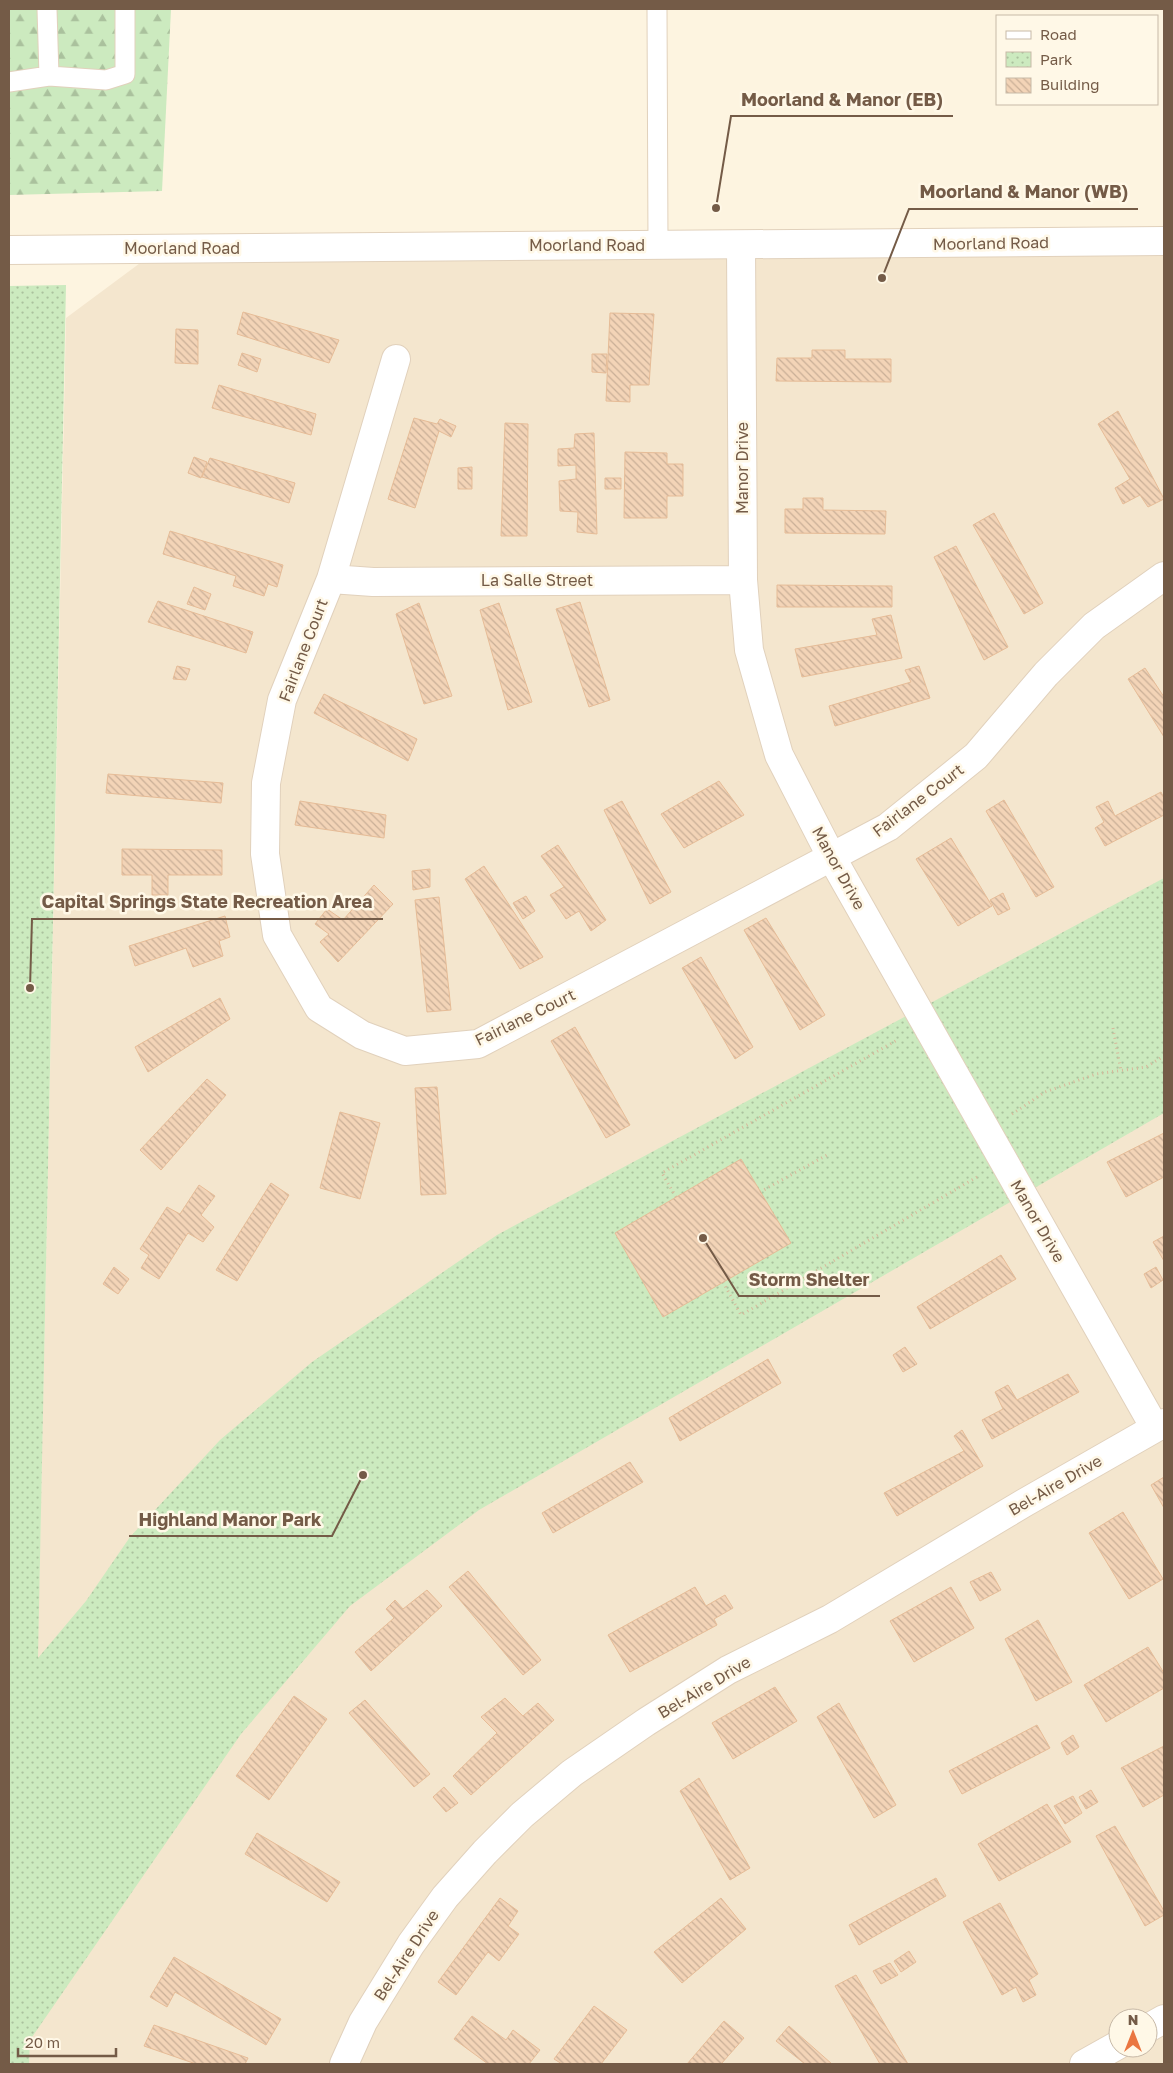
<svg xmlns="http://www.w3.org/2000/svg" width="1173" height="2073" font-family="'Golos Text',sans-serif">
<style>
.residential{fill:#f4e6ce;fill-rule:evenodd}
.forest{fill:url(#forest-firs)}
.park{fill:url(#park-dots)}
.building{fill:url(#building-back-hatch);stroke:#e6bc97}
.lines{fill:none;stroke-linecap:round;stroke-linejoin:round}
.service-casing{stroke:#e1d1bc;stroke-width:21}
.minor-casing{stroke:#e1d1bc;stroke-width:30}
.tertiary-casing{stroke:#e1d1bc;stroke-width:30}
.path{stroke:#d7b89b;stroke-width:3;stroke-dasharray:1 4;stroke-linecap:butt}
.service{stroke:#fff;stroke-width:19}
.minor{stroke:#fff;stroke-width:28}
.tertiary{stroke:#fff;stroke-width:28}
.labels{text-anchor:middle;stroke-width:5;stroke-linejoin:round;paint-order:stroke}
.street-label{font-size:16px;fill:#745b47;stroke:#fff8e7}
.leader{fill:none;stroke:#745b47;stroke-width:2}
.callout-dot{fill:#745b47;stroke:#fff8e7;stroke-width:2}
.callout-label{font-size:18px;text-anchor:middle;font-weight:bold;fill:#745b47;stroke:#fff8e7;stroke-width:5;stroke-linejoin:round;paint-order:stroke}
</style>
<defs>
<pattern id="forest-firs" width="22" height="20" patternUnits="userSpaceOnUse" patternTransform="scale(1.25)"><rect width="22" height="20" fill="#cceabf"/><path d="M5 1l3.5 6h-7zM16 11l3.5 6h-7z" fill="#aac19d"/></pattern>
<pattern id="park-dots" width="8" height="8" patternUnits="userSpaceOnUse" patternTransform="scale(1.25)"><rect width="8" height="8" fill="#cceabf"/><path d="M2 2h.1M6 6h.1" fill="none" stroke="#aac19d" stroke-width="1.8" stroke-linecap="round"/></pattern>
<pattern id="building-back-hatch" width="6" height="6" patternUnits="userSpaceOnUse" patternTransform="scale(1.25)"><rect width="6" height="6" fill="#f3d4b7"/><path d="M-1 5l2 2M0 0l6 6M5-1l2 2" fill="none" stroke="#c9af97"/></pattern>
</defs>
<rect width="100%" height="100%" fill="#fdf4e0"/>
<!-- residential -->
<path class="residential" d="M1164,241V2064H29L66,318L159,249ZM1118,2018H1148V2048H1118Z"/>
<!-- forest -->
<path class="forest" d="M9,9H171L162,191L9,195Z"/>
<!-- park -->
<path class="park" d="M66,285L38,1658L86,1601L130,1537L220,1440L312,1362L497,1235L1164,878V1113L479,1510L350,1606L241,1734L30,2040L29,2064H9V286Z"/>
<!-- building -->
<path class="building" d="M243,312L339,340L329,363L237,334Z
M610,313L654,314L649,385H630V402L606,401Z
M176,329L198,330V364L175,363Z
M812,350H845V359H891V382L776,381L777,358H812Z
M242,353L261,359L257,372L238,365Z
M592,354H607L606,373L592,372Z
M219,385L316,414L311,435L212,408Z
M1118,411L1164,499L1148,507L1140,495L1123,504L1115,488L1130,479L1098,424Z
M414,418L437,424L440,419L456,426L451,437L439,431L415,508L388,499Z
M505,423L528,424L527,536H501Z
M594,433L597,534L577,532L578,512L560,511L559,481L576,479V465L558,466V449L574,448L575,434Z
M625,452L667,453V464H683V496H667V518H624Z
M194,457L207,462L201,478L188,473Z
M210,458L295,483L289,503L202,477Z
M472,467V489H458V468Z
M605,478H621V489H605Z
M803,498H823V510L886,511L885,534L785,533V509H803Z
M994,513L1043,603L1024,614L973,525Z
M170,531L283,565L277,587L268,584L264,596L233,586L236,576L163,554Z
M956,546L1008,647L984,660L934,557Z
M777,585L892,586V607H777Z
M194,587L211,594L205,610L187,604Z
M158,601L253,632L246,653L148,622Z
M580,602L610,700L589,707L556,609Z
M419,603L452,696L424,704L396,614Z
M499,603L532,702L508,710L480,610Z
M891,615L902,658L802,677L795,649L877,635L872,619Z
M177,666L190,669L186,680L173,679Z
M919,666L930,698L835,726L829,706L911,682L905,670Z
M1145,668L1164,697V737L1128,679Z
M324,694L417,739L408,761L314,713Z
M108,774L223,783L221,803L106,793Z
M719,781L744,815L684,848L661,814Z
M1161,792L1164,798V815L1105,846L1095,828L1104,822L1096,807L1108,801L1115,816Z
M1004,800L1054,887L1036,897L986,811Z
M300,801L386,815L384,838L295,825Z
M622,801L671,892L650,904L604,810Z
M951,838L992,906L958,926L916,859Z
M558,845L606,920L591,931L579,911L566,919L550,895L564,887L541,856Z
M122,849L222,850V875H168V895H152V875H122Z
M484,866L543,957L520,969L465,879Z
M430,869V887L413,890L412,871Z
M374,885L393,904L338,962L320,942L329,934L315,924L327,909L343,920Z
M1003,893L1010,909L998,915L990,900Z
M526,896L535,911L523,919L513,903Z
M439,897L451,1010L427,1012L415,900Z
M225,916L230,937L219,941L223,956L193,967L186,948L135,966L129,946Z
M766,918L825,1015L800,1030L744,930Z
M701,957L753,1047L735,1059L682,968Z
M220,998L230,1019L148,1072L135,1047Z
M575,1027L630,1125L606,1138L551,1041Z
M207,1079L226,1095L161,1170L140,1150Z
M437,1087L446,1194L421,1195L415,1088Z
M340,1112L380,1123L360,1199L320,1188Z
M1164,1133V1177L1126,1197L1107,1162Z
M741,1159L791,1243L663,1317L615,1233Z
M271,1183L289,1195L237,1281L216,1270Z
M199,1185L215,1196L201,1215L214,1227L203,1242L188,1233L159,1279L141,1268L149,1255L140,1249L167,1207L180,1214Z
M1164,1236V1261L1153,1242Z
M1001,1255L1016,1279L930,1329L917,1307Z
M114,1267L129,1279L118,1294L103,1284Z
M1156,1267L1163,1280L1151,1288L1144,1274Z
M905,1347L917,1364L903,1372L893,1355Z
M768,1359L781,1383L680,1441L669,1418Z
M1068,1374L1079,1392L992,1439L982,1420L1003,1409L995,1392L1008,1385L1017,1400Z
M962,1430L983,1466L897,1516L884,1493L964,1451L954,1436Z
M630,1462L643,1482L553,1533L542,1513Z
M1164,1477V1508L1151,1485Z
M1123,1512L1163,1579L1129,1599L1089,1533Z
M468,1571L541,1660L523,1675L449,1587Z
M991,1572L1001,1590L980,1601L970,1582Z
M695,1587L706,1606L725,1595L733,1608L714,1619L717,1625L630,1672L608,1635Z
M951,1587L974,1628L914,1662L890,1621Z
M427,1590L442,1606L371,1671L355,1652L394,1618L386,1609L395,1600L403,1609Z
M1038,1620L1072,1682L1036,1701L1005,1639Z
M1148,1647L1164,1673V1688L1106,1722L1084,1685Z
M775,1687L797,1721L733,1759L712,1723Z
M294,1696L327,1719L269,1800L236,1776Z
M505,1698L523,1716L538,1703L554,1720L471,1795L453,1776L497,1733L481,1717Z
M365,1700L430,1774L414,1787L349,1713Z
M839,1703L896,1805L874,1818L817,1717Z
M1037,1725L1050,1748L962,1794L949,1771Z
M1073,1735L1079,1747L1067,1755L1061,1743Z
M1164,1746V1795L1143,1807L1121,1768Z
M699,1778L750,1868L730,1880L680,1791Z
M444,1787L458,1803L446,1812L433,1797Z
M1091,1790L1098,1802L1086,1809L1079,1797Z
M1073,1796L1082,1813L1065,1824L1054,1806Z
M1047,1804L1071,1842L999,1881L978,1844Z
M1115,1826L1164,1911V1915L1145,1926L1096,1836Z
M257,1833L340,1882L327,1902L245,1854Z
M936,1878L946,1896L859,1945L849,1925Z
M500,1898L518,1911L508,1926L519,1934L499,1961L488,1952L456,1995L438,1982Z
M721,1898L746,1929L682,1983L654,1952Z
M1000,1903L1038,1974L1029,1980L1036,1995L1023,2002L1016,1987L1002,1995L963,1922Z
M909,1951L916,1962L901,1972L894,1961Z
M174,1957L281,2019L266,2045L175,1992L167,2007L150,1997Z
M890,1963L898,1975L881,1984L873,1971Z
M856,1975L908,2064H880L835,1986Z
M594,2006L627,2030L601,2064H562L554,2059Z
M472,2016L506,2040L513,2030L540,2050L529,2064H488L454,2039Z
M724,2021L744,2038L721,2064H687Z
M154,2025L248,2058L245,2064H196L144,2046Z
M789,2026L832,2064H805L776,2041Z"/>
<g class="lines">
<!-- service casing -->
<g class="service-casing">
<path id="service" d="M657,9L658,244
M49,76L106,80L125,74V9
M9,82L49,76L47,9"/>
</g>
<!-- minor casing -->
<g class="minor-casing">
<path id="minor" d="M741,245L743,580L749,650L779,755L832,858L1155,1428
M396,359L331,579L282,700L266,783L265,854L277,935L319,1008L362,1035L405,1051L478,1044L888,827L976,756L1046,674L1094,626L1164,576
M331,579L373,582L743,580
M1148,2028L1164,2019
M344,2064L363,2022L411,1944L445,1897L485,1852L522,1815L572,1773L646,1722L728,1670L830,1619L1024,1503L1164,1423
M1084,2064L1118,2045"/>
</g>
<!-- tertiary casing -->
<g class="tertiary-casing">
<path id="tertiary" d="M9,250L1164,241"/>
</g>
<!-- path -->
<path class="path" d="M1113,1028L1121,1071
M1012,1114L1045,1092L1096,1074L1146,1067L1164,1056
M760,1192L827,1155
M676,1197L662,1173L899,1039
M723,1282L741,1315L977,1177"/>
<!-- service -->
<use href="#service" class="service"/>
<!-- minor -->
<use href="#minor" class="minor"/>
<!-- tertiary -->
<use href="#tertiary" class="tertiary"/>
</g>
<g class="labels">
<!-- street labels -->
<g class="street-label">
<text transform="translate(991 243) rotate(-1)" y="6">Moorland Road</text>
<text x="587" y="251">Moorland Road</text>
<text x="182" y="254">Moorland Road</text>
<text transform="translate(742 468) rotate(-90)" y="6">Manor Drive</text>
<text x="537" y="586">La Salle Street</text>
<text transform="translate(303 650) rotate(-69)" y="6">Fairlane Court</text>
<text transform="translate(918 800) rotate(-37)" y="6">Fairlane Court</text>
<text transform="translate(839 868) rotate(61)" y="6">Manor Drive</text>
<text transform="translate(525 1017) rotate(-26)" y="6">Fairlane Court</text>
<text transform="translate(1038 1221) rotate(60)" y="6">Manor Drive</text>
<text transform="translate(1055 1485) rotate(-30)" y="6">Bel-Aire Drive</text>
<text transform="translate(704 1687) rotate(-31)" y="6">Bel-Aire Drive</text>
<text transform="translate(406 1955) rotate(-57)" y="6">Bel-Aire Drive</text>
</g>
</g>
<!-- callouts -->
<path class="leader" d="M716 208L731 116H953M882 278L909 209H1138M30 988L32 919H383M703 1238L739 1296H880M363 1475L332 1536H129"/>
<g class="callout-dot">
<circle cx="716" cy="208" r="5"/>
<circle cx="882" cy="278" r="5"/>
<circle cx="30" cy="988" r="5"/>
<circle cx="703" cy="1238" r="5"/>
<circle cx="363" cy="1475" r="5"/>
</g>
<g class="callout-label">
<text x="842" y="106">Moorland &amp; Manor (EB)</text>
<text x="1024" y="198">Moorland &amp; Manor (WB)</text>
<text x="207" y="908">Capital Springs State Recreation Area</text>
<text x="809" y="1286">Storm Shelter</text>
<text x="230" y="1526">Highland Manor Park</text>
</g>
<!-- border -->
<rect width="1173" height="2073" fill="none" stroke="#745b47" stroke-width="20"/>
<!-- legend -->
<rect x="996" y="15" width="162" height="90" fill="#fff8e7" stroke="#c7b9a7"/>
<rect x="1006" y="31" width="25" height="8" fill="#ffffff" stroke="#c7b9a7"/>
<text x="1040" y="40" font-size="15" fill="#745b47">Road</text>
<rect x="1006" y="52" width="25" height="15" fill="url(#park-dots)" stroke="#c7b9a7"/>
<text x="1040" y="65" font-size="15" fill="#745b47">Park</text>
<rect x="1006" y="78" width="25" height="15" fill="url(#building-back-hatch)" stroke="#c7b9a7"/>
<text x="1040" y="90" font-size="15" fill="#745b47">Building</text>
<!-- north arrow -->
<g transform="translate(1133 2033)"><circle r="24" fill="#fff8e7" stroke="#c7b9a7"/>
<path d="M0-4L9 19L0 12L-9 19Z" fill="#ea7641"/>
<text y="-8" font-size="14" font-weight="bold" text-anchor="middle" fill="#745b47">N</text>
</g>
<!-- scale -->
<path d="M18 2048v8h98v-8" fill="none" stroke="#745b47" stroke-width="2.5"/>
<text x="25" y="2048" font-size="15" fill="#745b47" stroke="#fff8e7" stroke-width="4" paint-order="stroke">20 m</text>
</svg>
